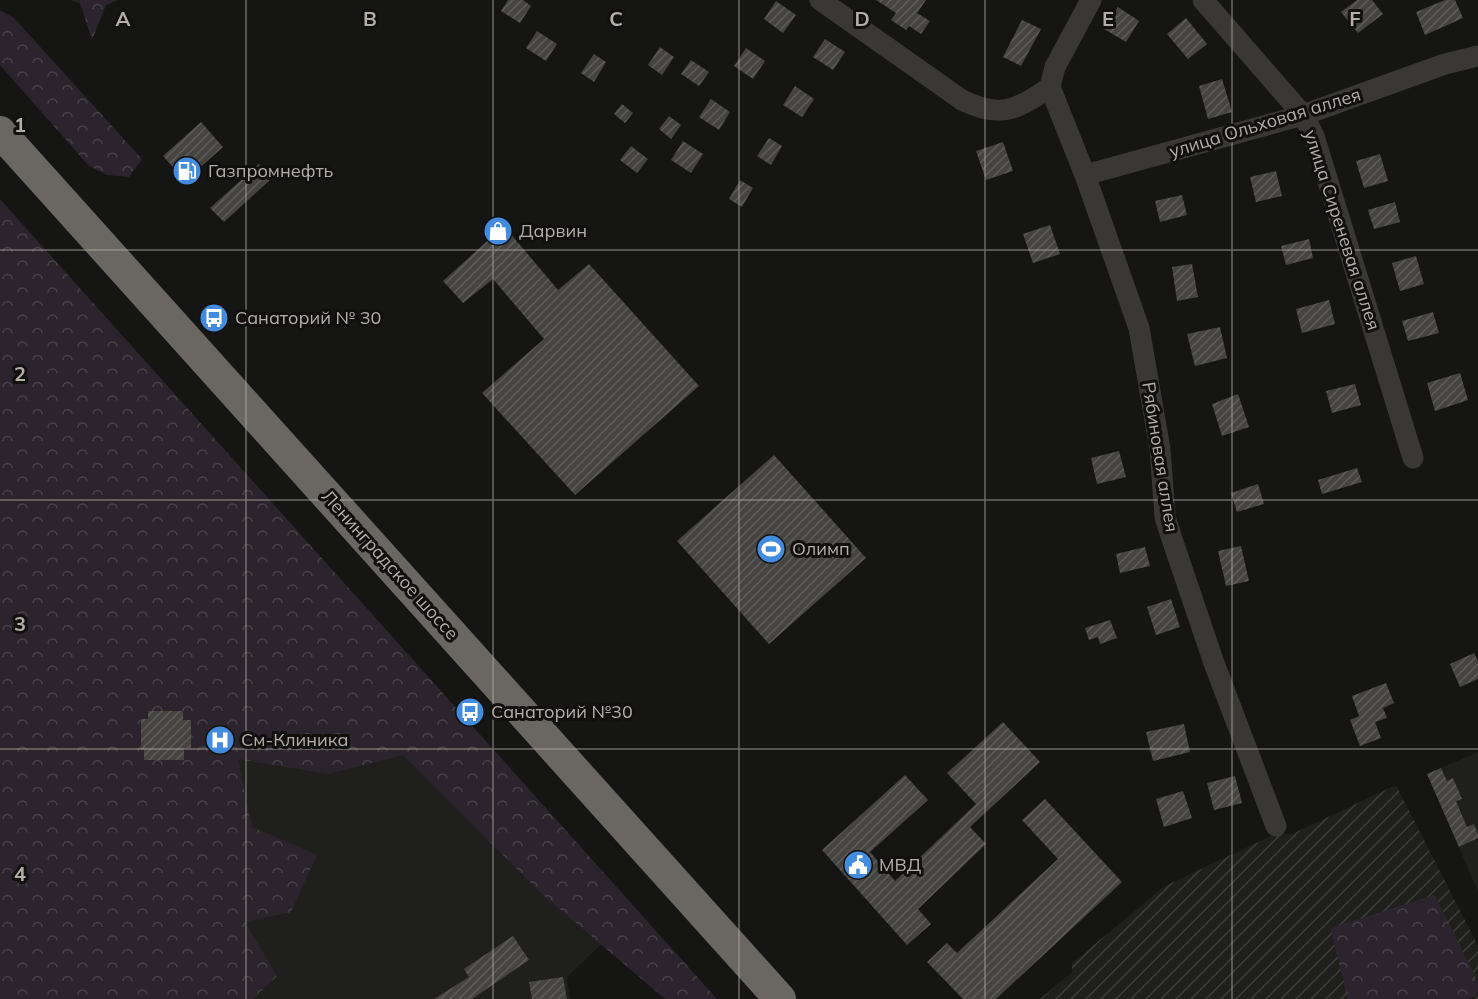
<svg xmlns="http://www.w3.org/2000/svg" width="1478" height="999" font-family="Mulish,sans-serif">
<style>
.built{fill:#1f1f1d}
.industrial{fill:url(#industrial-furrows)}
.forest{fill:url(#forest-crowns)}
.building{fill:url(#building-hatch)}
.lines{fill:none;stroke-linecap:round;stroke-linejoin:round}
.minor{stroke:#3a3835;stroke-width:21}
.highway{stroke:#6a6762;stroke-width:32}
.grid{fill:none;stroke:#b4aea7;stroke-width:1.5;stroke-opacity:0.55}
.labels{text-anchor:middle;stroke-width:6;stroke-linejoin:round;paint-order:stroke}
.street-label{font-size:18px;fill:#b4aea7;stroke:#10100f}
.poi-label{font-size:18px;fill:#b4aea7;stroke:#10100f;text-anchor:start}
.grid-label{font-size:20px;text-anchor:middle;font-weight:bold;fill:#b4aea7;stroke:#10100f;stroke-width:6;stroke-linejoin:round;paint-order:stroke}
</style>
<defs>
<pattern id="industrial-furrows" width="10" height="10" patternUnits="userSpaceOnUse" patternTransform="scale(1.5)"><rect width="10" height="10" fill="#1f1f1d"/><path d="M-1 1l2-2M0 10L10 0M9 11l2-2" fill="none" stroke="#3d3d3b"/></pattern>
<pattern id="forest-crowns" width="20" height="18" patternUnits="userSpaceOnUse" patternTransform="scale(1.5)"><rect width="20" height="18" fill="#2b242c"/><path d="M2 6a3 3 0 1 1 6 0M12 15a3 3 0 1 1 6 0" fill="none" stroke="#474148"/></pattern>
<pattern id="building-hatch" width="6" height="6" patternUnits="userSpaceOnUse" patternTransform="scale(1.5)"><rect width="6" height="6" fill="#454441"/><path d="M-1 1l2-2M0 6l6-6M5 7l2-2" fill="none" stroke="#5d5c5a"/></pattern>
</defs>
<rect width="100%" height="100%" fill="#151514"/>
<!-- built -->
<path class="built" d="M0,276L620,926L567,977L570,999H0Z
M1478,752V892L1427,774Z"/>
<!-- industrial -->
<path class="industrial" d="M1396,785L1478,946V999H1040L1072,972V963L1165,886L1275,834H1292Z"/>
<!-- forest -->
<path class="forest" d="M70,0H118L106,5L92,40L80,3Z
M0,10L14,18L142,159L129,177L107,175L89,166L0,65Z
M0,199L717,999H665L542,894L403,755L328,774L238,759L252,827L317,855L291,912L245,922L277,976L253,999H0Z
M1435,895L1478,982V994L1467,999H1348L1330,928Z"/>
<!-- building -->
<path class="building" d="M508,0H523L531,6L520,23L501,11Z
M876,0H926L917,13L930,21L921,34L909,26L906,30L891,20L896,13Z
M1357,0H1372L1383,14L1358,33L1341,12Z
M1445,0H1455L1463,18L1425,35L1416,12Z
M776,1L796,15L783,33L764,19Z
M1118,7L1139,21L1126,42L1104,29Z
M1186,18L1207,44L1188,59L1167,34Z
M1022,20L1041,29L1021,66L1003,57Z
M537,31L557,44L546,61L526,48Z
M825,39L845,52L833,70L813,57Z
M660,47L674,57L662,75L648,65Z
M746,48L765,61L753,79L734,66Z
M594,54L606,62L594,82L581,73Z
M691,60L709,72L699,86L681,74Z
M1222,79L1232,112L1208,119L1199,86Z
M795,86L814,99L802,117L783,105Z
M711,99L730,112L719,130L699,117Z
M622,104L633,113L625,123L614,114Z
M669,116L681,125L671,139L659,129Z
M201,122L223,147L185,181L163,156Z
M769,138L782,146L771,165L757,156Z
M683,141L703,154L691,173L671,160Z
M1003,142L1013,171L986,180L976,151Z
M631,146L648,159L637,173L620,160Z
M1380,154L1388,181L1364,188L1356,161Z
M259,164L272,178L224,222L210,208Z
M1276,171L1282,196L1256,202L1250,177Z
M740,180L753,188L742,207L729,199Z
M1182,195L1187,215L1160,222L1155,201Z
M1395,202L1400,222L1374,229L1368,210Z
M1050,225L1060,254L1033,263L1023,234Z
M504,226L558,290L589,264L699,386L575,495L482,393L544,339L493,279L463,303L443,281Z
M1309,239L1313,258L1286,265L1281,246Z
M1416,256L1424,284L1400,291L1392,263Z
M1192,264L1198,297L1177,301L1172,267Z
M1329,300L1335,324L1302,333L1296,309Z
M1433,312L1439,333L1408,341L1402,321Z
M1220,327L1227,358L1195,366L1187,334Z
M1460,373L1468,400L1435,411L1427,383Z
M1355,384L1361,405L1332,413L1326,391Z
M1238,394L1249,427L1222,436L1212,404Z
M1119,451L1126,477L1097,484L1091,458Z
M774,455L866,558L769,644L677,541Z
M1357,468L1362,482L1322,494L1318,480Z
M1258,484L1264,504L1237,512L1231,493Z
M1241,546L1249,581L1226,586L1218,551Z
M1145,547L1150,566L1120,573L1116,554Z
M1171,599L1180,627L1156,635L1147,607Z
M1110,620L1117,638L1100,644L1098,637L1089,640L1085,628Z
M1474,653L1478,661V679L1460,687L1450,664Z
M1386,683L1394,703L1383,708L1387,718L1375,722L1381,738L1360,746L1350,720L1359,716L1352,696Z
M148,711H183V720H191V748H184V760H144V750H141V719H148Z
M1003,722L1040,762L970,827L986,844L918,909L931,924L907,945L822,850L905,775L928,800L870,852L895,881L976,804L947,773Z
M1184,724L1190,752L1153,761L1146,732Z
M1441,768L1447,781L1453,778L1462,799L1456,801L1467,827L1474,824L1478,834V838L1459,847L1427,774Z
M1235,776L1242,803L1214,810L1207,783Z
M1183,791L1192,818L1164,827L1156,799Z
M1045,799L1122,882L996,999H963L927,962L947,943L957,953L1058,859L1022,820Z
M513,936L529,960L472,999H434L469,977L464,969Z
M563,977L567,999H532L529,982Z"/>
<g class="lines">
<!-- minor -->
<path class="minor" d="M820,0L962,100C1000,119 1017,110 1050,87
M1203,0L1303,115L1314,136L1413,458
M1050,87L1085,175L1139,328L1160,449L1165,517L1173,542L1214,663L1276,826
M1050,87L1055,67L1091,0
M1085,175L1303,115L1445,64L1478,56"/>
<!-- highway -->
<path class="highway" d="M0,132L780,999"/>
</g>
<!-- grid -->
<path class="grid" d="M246,0V999M493,0V999M739,0V999M985,0V999M1232,0V999M0,250H1478M0,500H1478M0,749H1478"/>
<!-- icons -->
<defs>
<g id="fuel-disc" transform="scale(1.5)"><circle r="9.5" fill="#438cdd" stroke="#10100f"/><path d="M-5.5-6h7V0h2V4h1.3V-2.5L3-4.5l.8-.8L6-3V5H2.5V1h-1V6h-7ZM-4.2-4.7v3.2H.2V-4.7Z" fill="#fff"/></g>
<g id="shop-disc" transform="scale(1.5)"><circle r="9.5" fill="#438cdd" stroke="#10100f"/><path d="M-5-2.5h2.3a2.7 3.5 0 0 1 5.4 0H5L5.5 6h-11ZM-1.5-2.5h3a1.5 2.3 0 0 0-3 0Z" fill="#fff"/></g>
<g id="bus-disc" transform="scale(1.5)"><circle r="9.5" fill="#438cdd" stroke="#10100f"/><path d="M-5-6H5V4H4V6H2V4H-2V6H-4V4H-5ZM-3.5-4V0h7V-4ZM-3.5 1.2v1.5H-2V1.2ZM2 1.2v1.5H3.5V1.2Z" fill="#fff"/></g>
<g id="stadium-disc" transform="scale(1.5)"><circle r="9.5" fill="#438cdd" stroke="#10100f"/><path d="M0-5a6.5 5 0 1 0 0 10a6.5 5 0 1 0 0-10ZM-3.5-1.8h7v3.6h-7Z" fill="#fff"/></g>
<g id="hospital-disc" transform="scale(1.5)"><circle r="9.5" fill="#438cdd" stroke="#10100f"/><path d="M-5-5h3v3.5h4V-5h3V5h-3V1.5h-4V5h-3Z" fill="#fff"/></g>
<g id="civic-disc" transform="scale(1.5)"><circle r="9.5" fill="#438cdd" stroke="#10100f"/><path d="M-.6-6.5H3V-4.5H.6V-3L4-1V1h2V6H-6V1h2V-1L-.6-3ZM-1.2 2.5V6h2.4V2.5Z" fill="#fff"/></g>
</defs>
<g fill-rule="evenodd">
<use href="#fuel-disc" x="187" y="171"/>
<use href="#shop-disc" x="498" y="231"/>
<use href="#bus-disc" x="214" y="318"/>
<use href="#stadium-disc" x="771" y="549"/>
<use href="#bus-disc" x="470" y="712"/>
<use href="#hospital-disc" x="220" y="740"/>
<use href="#civic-disc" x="858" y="865"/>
</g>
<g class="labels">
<!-- street labels -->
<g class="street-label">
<text transform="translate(1265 123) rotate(-17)" y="6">улица Ольховая аллея</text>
<text transform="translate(1342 230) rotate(72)" y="6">улица Сиреневая аллея</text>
<text transform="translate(1160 457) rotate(81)" y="6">Рябиновая аллея</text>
<text transform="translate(390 565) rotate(48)" y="6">Ленинградское шоссе</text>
</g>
<!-- poi labels -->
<g class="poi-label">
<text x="208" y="177">Газпромнефть</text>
<text x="519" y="237">Дарвин</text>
<text x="235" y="324">Санаторий № 30</text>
<text x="792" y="555">Олимп</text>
<text x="491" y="718">Санаторий №30</text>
<text x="241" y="746">См-Клиника</text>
<text x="879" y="871">МВД</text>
</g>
</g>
<g class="grid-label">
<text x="123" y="26">A</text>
<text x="370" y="26">B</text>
<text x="616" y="26">C</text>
<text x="862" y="26">D</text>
<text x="1108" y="26">E</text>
<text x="1355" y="26">F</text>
<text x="20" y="132">1</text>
<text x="20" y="381">2</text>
<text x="20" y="631">3</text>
<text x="20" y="881">4</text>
</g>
</svg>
